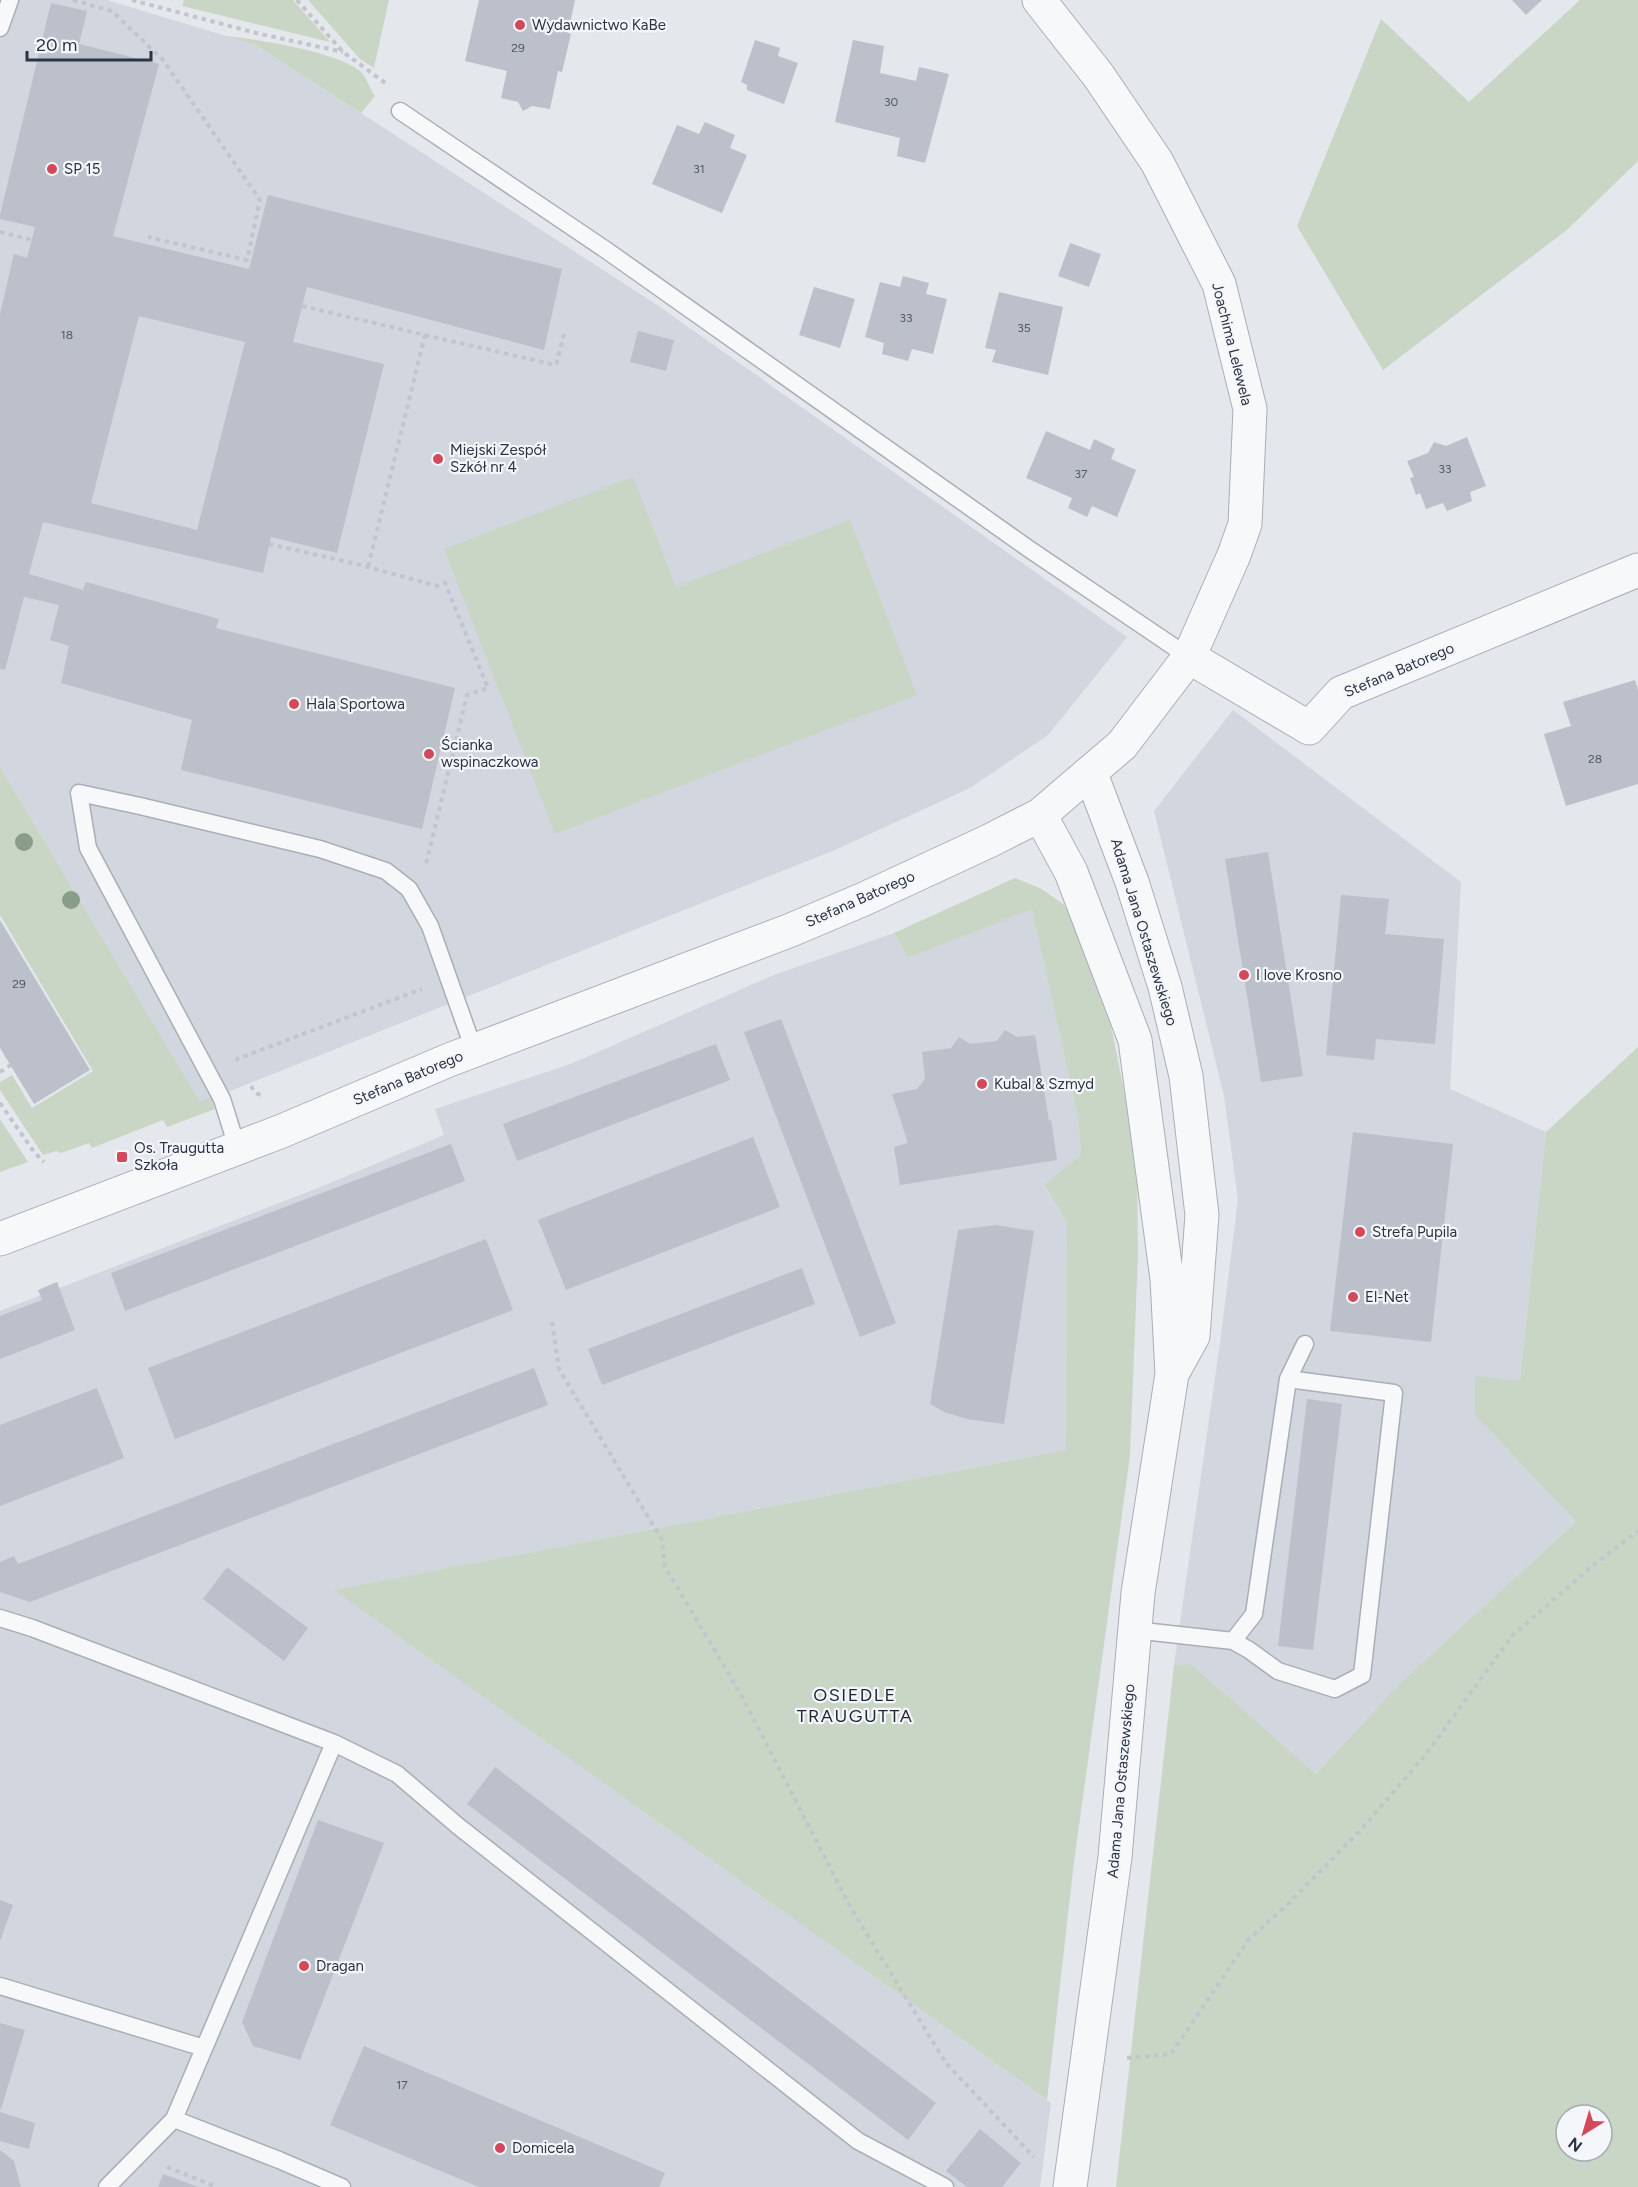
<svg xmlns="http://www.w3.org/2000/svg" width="1638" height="2187" font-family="Figtree,sans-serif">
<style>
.built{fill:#d2d6de}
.green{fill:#c9d6c5;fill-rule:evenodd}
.building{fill:#bbc0ca;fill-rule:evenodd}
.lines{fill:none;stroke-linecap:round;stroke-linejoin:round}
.service-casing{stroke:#a9aeb7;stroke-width:19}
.minor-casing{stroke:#a9aeb7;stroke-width:35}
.tertiary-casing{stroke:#a9aeb7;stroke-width:35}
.path{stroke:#c2c5cb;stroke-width:4;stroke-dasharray:4.5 4.5;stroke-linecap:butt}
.service{stroke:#f7f8fa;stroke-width:16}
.minor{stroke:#f7f8fa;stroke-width:33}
.tertiary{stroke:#f7f8fa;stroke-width:33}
.tree{fill:#899d89}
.poi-dot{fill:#d1495b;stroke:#f4f6f9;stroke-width:2}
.labels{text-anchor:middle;stroke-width:4.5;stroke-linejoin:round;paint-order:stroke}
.number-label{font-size:12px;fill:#4f5766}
.poi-label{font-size:15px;fill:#2b3445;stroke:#f4f6f9;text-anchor:start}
.street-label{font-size:15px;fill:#2b3445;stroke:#f4f6f9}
.quarter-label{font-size:18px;letter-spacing:1.5px;fill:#1d2536;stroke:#f4f6f9}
</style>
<rect width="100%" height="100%" fill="#e4e7ec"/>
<!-- built -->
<path class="built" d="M0,0H107L256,45L657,305L1127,637L1048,735L970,788L835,850L200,1103L0,767Z
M1233,710L1461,882L1450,1089L1546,1132L1520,1381L1475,1415L1576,1522L1400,1683L1316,1774L1191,1664L1174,1665L1220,1343L1238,1200L1224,1096L1154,811Z
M1032,908L1078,1118L1081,1155L1044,1186L1067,1223L1066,1450L335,1590L1051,2103L1040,2187H0V1311L323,1186L444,1135L435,1109L568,1065L774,975L894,933L908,958Z"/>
<!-- green -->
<path class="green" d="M184,0H293L330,42L182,6Z
M308,0H389L374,68L360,59Z
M1580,0H1638V161L1568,229L1383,370L1297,226L1381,19L1469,102Z
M226,36C256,39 341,52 361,72C367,78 370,89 375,96L361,113L256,45Z
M633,477L676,587L850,520L917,695L555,834L444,549Z
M0,767L200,1102L211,1097L215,1109L167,1127L163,1120L92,1148L89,1143L61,1153L56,1151L43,1155L0,1090V1082L12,1075L32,1108L93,1071L0,915Z
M1015,878L1040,888L1063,904L1079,925L1104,991L1137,1156L1138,1254L1130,1456L1074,1862L1047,2100L334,1590L1066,1450L1067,1223L1044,1185L1081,1155L1078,1118L1032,909L908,958L894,933Z
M1638,1047V2187H1116L1174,1665L1191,1664L1316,1774L1400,1683L1576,1522L1475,1415V1376L1520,1381L1546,1132ZM1566,2115H1602V2151H1566Z
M0,1119L28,1162L0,1172Z"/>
<!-- building -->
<path class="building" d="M479,0H575L568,33L571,34L562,72L558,71L550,109L532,106L523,111L518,102L501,98L507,71L465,61Z
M1512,0H1542L1526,15Z
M51,3L87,11L79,44L159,64L113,236L249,269L268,195L562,269L544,350L307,287L293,342L384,364L337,553L271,537L263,573L43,522L29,574L83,590L86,582L219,619L216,628L455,688L422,829L181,770L192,720L61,683L69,646L50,640L59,605L24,597L5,670L0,669V314L14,254L27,258L35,227L0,219V215ZM139,316L245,342L197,530L91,503Z
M755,40L780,48L778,56L798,63L784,104L747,90V85L741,82Z
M853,40L884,46L880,73L916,81L919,67L949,74L925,163L897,156L900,138L835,122Z
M705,122L735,135L730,148L747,155L722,213L652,184L677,125L699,134Z
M1070,243L1101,254L1089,287L1058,276Z
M903,276L929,283L926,294L947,299L933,354L912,349L908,361L882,354L884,343L865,337L880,282L900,287Z
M814,287L855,299L840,348L799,335Z
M999,292L1063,307L1048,375L992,362L996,350L985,348Z
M638,331L674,340L666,371L630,362Z
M1046,431L1090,450L1094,439L1115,449L1111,459L1136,470L1117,517L1092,506L1087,517L1068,508L1072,498L1026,478Z
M1467,437L1486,486L1470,492L1472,501L1447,511L1443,503L1426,509L1420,493L1416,495L1410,478L1414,477L1407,461L1428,453L1434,442L1446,446Z
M1635,680L1638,690V784L1566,806L1544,734L1571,726L1563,702Z
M1268,852L1303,1076L1261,1082L1225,859Z
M1341,895L1389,899L1385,934L1444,939L1435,1044L1376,1039L1374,1060L1326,1055Z
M0,920L90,1070L34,1104L0,1048Z
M781,1019L896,1323L860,1337L744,1032Z
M1005,1030L1017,1037L1035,1035L1049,1121L1051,1120L1057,1160L900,1185L894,1147L908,1143L892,1094L917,1089L925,1079L922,1052L951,1048L959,1037L970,1044L997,1041Z
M716,1044L730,1080L517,1161L503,1124Z
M1353,1132L1453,1144L1431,1342L1330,1331Z
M753,1137L780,1207L566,1290L538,1220Z
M451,1144L465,1181L125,1311L111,1273Z
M996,1225L1034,1231L1004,1424L967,1419L944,1412L930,1404L958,1230Z
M486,1239L513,1310L175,1439L148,1368Z
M802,1268L815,1304L602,1385L588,1349Z
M57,1282L75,1330L0,1359V1316L42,1300L38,1290Z
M534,1368L548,1405L30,1602L0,1592V1562L14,1556L18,1564Z
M97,1388L124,1458L0,1506V1425Z
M1307,1399L1342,1404L1313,1650L1278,1646Z
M227,1567L308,1628L284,1661L203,1599Z
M495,1767L936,2103L908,2140L467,1804Z
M318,1820L384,1843L300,2060L253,2046L242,2022Z
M0,1900L13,1905L0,1941Z
M0,2023L25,2030L1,2109H0Z
M364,2046L665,2173L659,2187H479L330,2125Z
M0,2112L35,2123L29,2149L0,2141Z
M980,2129L1021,2163L1002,2187H967L946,2171Z
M0,2150L14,2161L21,2187H0Z
M163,2174L198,2187H158Z"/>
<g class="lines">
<!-- service casing -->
<g class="service-casing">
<path id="service" d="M0,28L10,0
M400,111L606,250L1029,549L1189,657
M237,1147L222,1099L88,848L79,793L140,806L320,849L386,871L409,889L430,926L474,1050
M1288,1379L1305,1344
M0,1618L32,1628L334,1743L397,1774L458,1826L858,2141L945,2187
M1134,1630L1233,1641L1249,1650L1278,1671L1335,1689L1362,1675L1394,1393L1288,1379L1254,1614L1233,1641
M0,1986L204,2048
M174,2119L279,2160L342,2187
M107,2187L174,2119L334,1743"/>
</g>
<!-- minor casing -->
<g class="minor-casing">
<path id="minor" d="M1189,657L1309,728L1341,693L1638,570"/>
</g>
<!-- tertiary casing -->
<g class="tertiary-casing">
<path id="tertiary" d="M1091,774L1132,882L1165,987L1186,1076L1202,1215L1193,1336L1172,1374
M1040,815L1071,872L1135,1040L1167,1279L1172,1374L1138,1593L1115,1857L1070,2187
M0,1239L282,1131L449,1060L791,930L864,899L989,841L1040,815L1122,745L1189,657L1234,555L1245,524L1250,409L1219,284L1157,162L1098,75L1039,0"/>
</g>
<!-- path -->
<path class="path" d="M73,0L112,11L163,60L260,200L247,260L148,237
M132,0L256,33L343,52
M297,0L343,52L388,85
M0,232L32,240
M302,306L425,335L368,567
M425,335L556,365L564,334
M269,544L357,564L437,586L445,583L488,688L467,695L426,864
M238,1061L237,1059L422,989
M0,1072L11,1065
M251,1086L255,1092L263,1097
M0,1103L34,1152L44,1162
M552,1322L559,1369L662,1540L665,1567L739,1691L852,1910L946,2063L1034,2157
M1127,2058L1171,2054L1249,1939L1289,1903L1358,1833L1427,1753L1512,1636L1592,1566L1638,1531
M167,2167L217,2187"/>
<!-- service -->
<use href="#service" class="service"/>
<!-- minor -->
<use href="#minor" class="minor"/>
<!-- tertiary -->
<use href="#tertiary" class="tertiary"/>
</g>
<!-- trees -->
<g class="tree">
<circle cx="24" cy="842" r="9"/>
<circle cx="71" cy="900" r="9"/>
</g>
<!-- markers -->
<g class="poi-dot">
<circle cx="520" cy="25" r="6"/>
<circle cx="52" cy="169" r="6"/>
<circle cx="438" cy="459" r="6"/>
<circle cx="294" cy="704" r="6"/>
<circle cx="429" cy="754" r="6"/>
<circle cx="1244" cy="975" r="6"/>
<circle cx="982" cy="1084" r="6"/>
<rect x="116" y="1151" width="12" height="12" rx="3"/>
<circle cx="1360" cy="1232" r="6"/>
<circle cx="1353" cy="1297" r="6"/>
<circle cx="304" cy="1966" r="6"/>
<circle cx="500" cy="2148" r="6"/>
</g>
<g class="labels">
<!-- number labels -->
<g class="number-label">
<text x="518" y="52">29</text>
<text x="891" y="106">30</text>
<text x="699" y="173">31</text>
<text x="906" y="322">33</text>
<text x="1024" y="332">35</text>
<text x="67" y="339">18</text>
<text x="1445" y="473">33</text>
<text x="1081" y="478">37</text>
<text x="1595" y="763">28</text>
<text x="19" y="988">29</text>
<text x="402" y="2089">17</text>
</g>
<!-- poi labels -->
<g class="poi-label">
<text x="532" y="30">Wydawnictwo KaBe</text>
<text x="64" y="174">SP 15</text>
<text x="450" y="455">Miejski Zespół<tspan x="450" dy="17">Szkół nr 4</tspan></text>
<text x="306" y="709">Hala Sportowa</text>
<text x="441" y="750">Ścianka<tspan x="441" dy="17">wspinaczkowa</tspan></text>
<text x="1256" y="980">I love Krosno</text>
<text x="994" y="1089">Kubal &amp; Szmyd</text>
<text x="134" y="1153">Os. Traugutta<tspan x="134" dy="17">Szkoła</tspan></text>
<text x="1372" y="1237">Strefa Pupila</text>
<text x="1365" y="1302">El-Net</text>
<text x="316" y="1971">Dragan</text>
<text x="512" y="2153">Domicela</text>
</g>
<!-- street labels -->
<g class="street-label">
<text transform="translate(1232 344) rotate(76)" y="5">Joachima Lelewela</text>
<text transform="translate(1399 670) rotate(-23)" y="5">Stefana Batorego</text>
<text transform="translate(860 899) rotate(-24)" y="5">Stefana Batorego</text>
<text transform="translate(1144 932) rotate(73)" y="5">Adama Jana Ostaszewskiego</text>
<text transform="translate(408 1078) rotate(-23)" y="5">Stefana Batorego</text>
<text transform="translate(1121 1781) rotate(-85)" y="5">Adama Jana Ostaszewskiego</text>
</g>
<!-- quarter labels -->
<g class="quarter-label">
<text x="855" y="1701">OSIEDLE<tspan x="855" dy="21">TRAUGUTTA</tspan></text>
</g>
</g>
<!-- north arrow -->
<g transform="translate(1584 2133) rotate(217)"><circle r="28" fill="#f4f6f9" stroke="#a4a8b1" stroke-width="1.5"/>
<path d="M0-4.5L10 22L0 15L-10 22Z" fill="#d1495b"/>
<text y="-9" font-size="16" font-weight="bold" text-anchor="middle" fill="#2b3445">N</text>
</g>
<!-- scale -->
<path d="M27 51v9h124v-9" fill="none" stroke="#2b3445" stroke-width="3"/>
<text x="36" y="51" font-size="18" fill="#2b3445" stroke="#f4f6f9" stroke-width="4.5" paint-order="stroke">20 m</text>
</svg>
